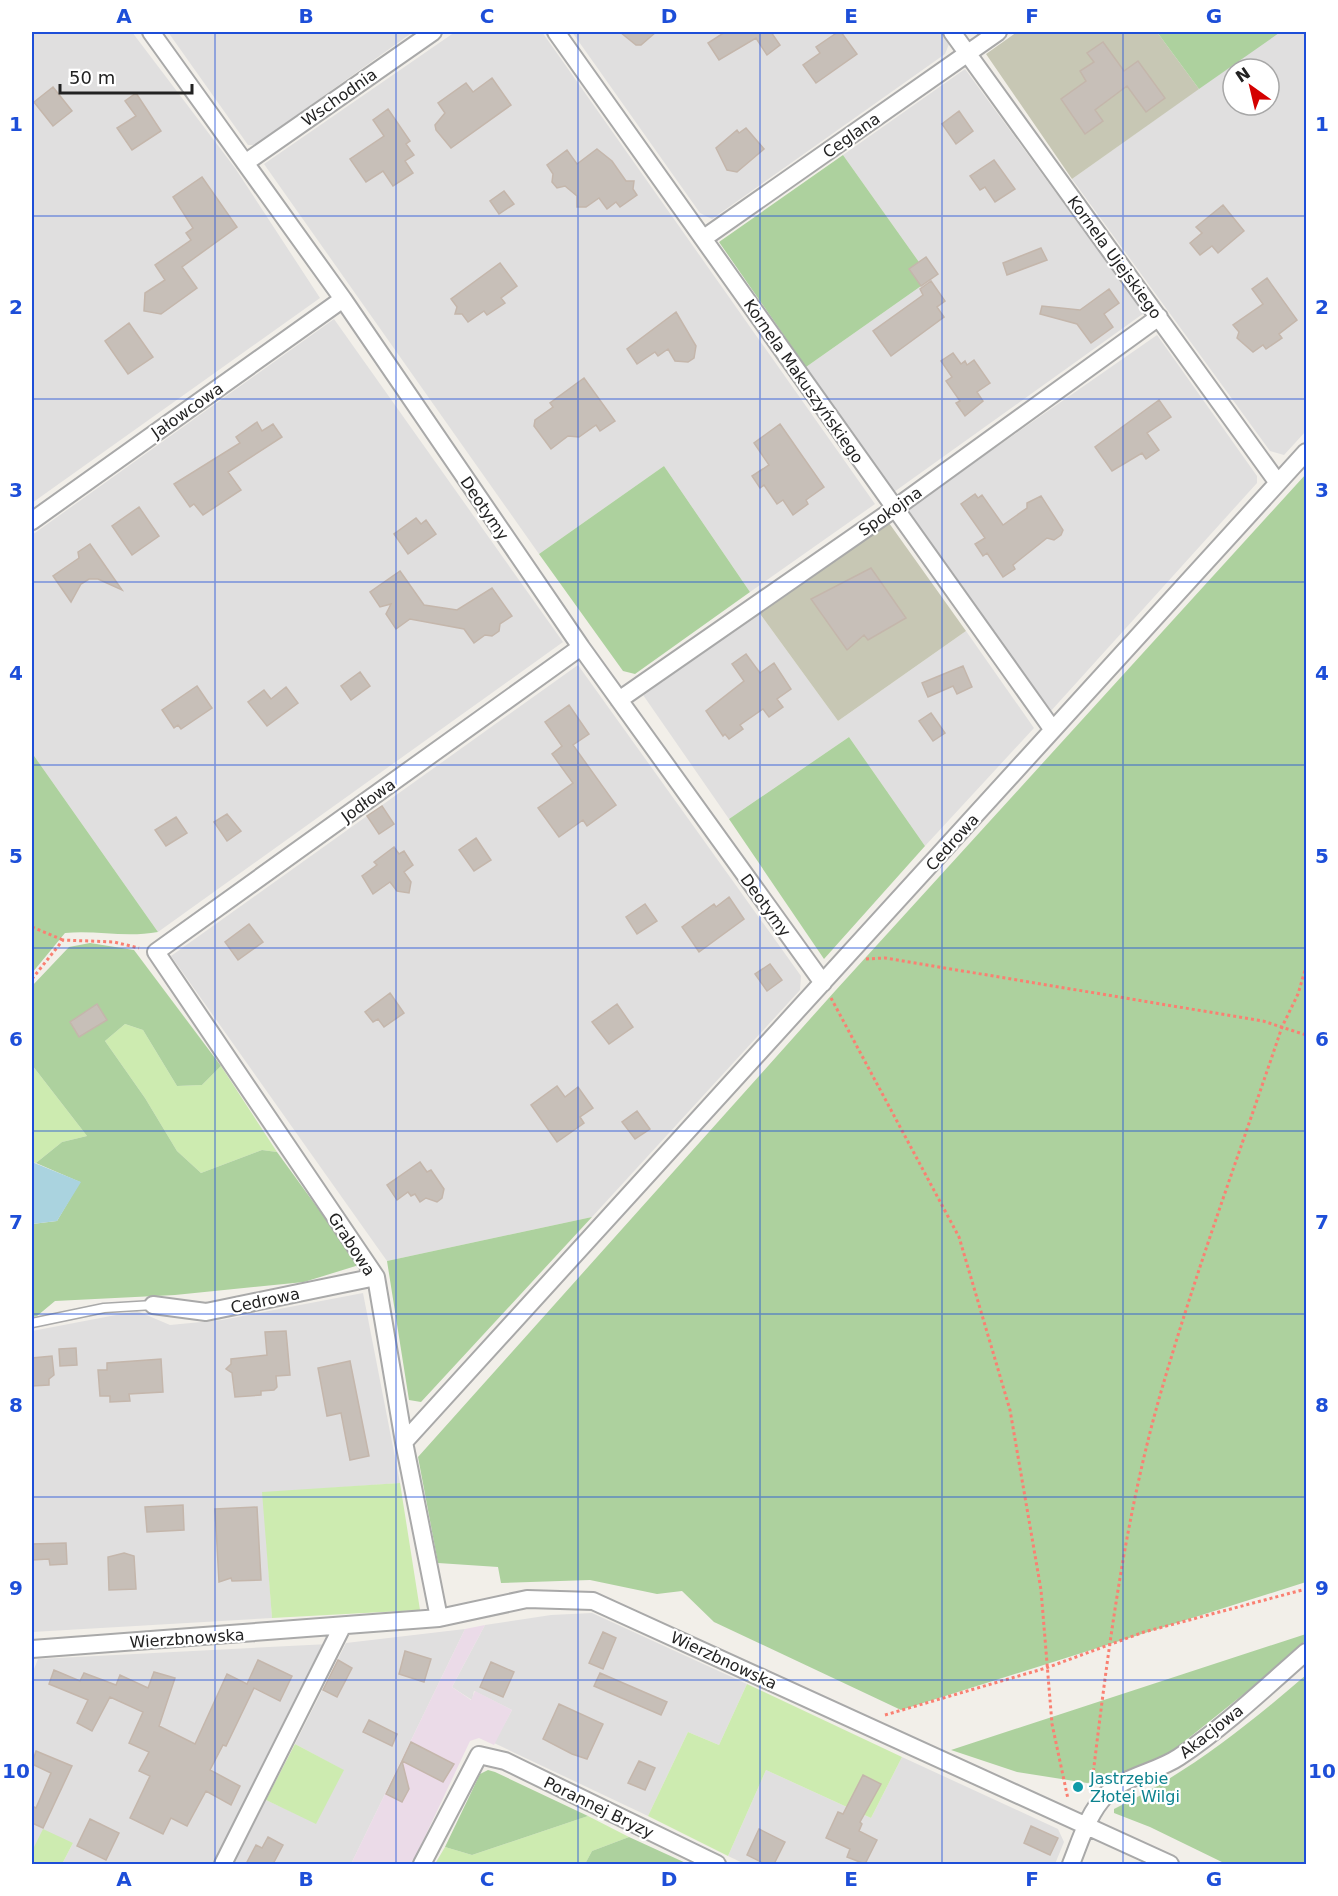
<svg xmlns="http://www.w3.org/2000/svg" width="1338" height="1896" font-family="'DejaVu Sans',sans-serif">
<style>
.residential{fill:#e0dfdf;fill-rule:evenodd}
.industrial{fill:#ebdbe8}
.construction{fill:#c7c7b4}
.grass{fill:#cdebb0}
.forest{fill:#add19e}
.water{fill:#aad3df}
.building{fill:#c7bfb8;stroke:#c4b6ab;stroke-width:1.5}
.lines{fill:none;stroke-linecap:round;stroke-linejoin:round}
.lane-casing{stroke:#a9a9a9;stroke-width:11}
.street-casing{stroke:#a9a9a9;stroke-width:20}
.path{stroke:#fa8072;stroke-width:3;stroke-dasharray:3 3;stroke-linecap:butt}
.lane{stroke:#fff;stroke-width:8}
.street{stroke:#fff;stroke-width:16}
.grid{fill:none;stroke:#1d4ed8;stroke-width:1.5;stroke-opacity:0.55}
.culture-dot{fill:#0f9aa8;stroke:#fff;stroke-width:2}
.labels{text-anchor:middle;stroke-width:4.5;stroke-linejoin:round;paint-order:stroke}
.street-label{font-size:16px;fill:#222;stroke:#fff}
.culture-label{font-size:16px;fill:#0d838f;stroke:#fff;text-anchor:start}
.neatline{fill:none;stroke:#1d4ed8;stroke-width:2}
.grid-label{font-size:20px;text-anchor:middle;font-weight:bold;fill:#1d4ed8}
</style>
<rect width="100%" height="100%" fill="#f2efe9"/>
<!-- residential -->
<path class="residential" d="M32,32H132L235,168L320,298L32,503Z
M168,32H413L255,145H248Z
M455,32H542L875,504L750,592L664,466L539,554L264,164Z
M572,32H940L949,44L945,54L712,219L700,213Z
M1278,32H1306V431L1284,455L1270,451L1072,179ZM1233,69H1269V105H1233Z
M965,69L1144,313L894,492L806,367L931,279L843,155Z
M334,319L563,642L158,932L32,753V535Z
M1157,335L1257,476V483L1050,712L906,510Z
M758,611L838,721L966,631L1034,728L925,846L849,737L729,819L641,692Z
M578,665L801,976L800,990L592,1217L387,1261L171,956Z
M363,1293L400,1483L263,1493L272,1618L32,1632V1331L137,1311L170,1325L222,1320Z
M592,1613L747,1684L719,1745L688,1732L648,1816L494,1743L512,1710L474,1691L472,1700L452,1687L485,1625L551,1615Z
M465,1629L351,1864H234L266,1800L316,1823L343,1770L295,1744L346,1643Z
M329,1644L216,1864H62L73,1843L32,1851V1674L38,1659Z
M902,1757L1058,1829L1064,1842L1055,1864H745L728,1856L766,1770L871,1818Z"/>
<!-- industrial -->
<path class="industrial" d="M485,1625L452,1687L471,1700L475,1691L512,1710L494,1745L479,1738L470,1741L412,1864H351L465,1629Z"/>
<!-- construction -->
<path class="construction" d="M1017,32H1157L1199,89L1072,179L986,54Z
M889,523L966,631L838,721L758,611Z"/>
<!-- grass -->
<path class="grass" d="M125,1024L143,1030L177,1086L202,1085L221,1066L277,1152L262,1150L201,1173L177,1151L145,1098L105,1041Z
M32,1065L87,1136L62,1142L36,1163L32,1162Z
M400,1483L420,1610L272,1618L262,1492Z
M747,1684L902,1757L871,1818L766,1770L728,1856L648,1816L688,1732L719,1745Z
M295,1744L344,1770L316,1824L266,1800Z
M588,1816L629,1837L592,1851L585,1864H435L445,1847L472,1855Z
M43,1829L73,1843L62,1864H32V1851Z"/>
<!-- forest -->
<path class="forest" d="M1157,32H1278L1279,33L1199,89Z
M843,155L931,279L806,367L719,242Z
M664,466L750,592L635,674L623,671L539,554Z
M1306,474V1582L901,1710L714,1622L682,1591L657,1594L590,1580L501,1583L498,1567L438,1563L418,1457L836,990Z
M849,737L925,846L824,959L729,819Z
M32,753L158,932C125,938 97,930 65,933L32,973Z
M90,943L134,950L221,1066L202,1085L177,1086L143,1030L125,1024L105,1041L145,1098L177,1151L201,1173L262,1150L277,1152L359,1265L304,1282L175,1295L55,1301L37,1316L32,1317V1224L57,1221L80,1182L36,1163L62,1142L87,1136L32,1065V986L69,947Z
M592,1217L421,1402L409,1400L387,1261Z
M1306,1634V1640L1255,1685L1170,1753L1102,1781L1087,1783L1017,1772L951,1750Z
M1306,1675V1864H1226L1150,1827L1114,1813V1809C1185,1775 1247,1726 1306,1675Z
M488,1770L495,1772L588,1816L472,1855L445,1847L480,1774Z
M629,1837L688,1864H585L592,1851Z"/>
<!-- water -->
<path class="water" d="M32,1162L81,1182L57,1221L32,1224Z"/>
<!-- building -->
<path class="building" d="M620,32H656L641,45H636Z
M725,32H771L780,45L767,55L756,38L719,60L708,43Z
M838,32H841L857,54L816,83L803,65L820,53L816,47Z
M1103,42L1124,71L1138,61L1165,98L1146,112L1127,86L1095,110L1103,121L1085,134L1061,99L1086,81L1080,71L1094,62L1087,53Z
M492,78L511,105L451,148L436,130L435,125L445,113L438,103L466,83L473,92Z
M53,87L72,111L53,126L34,102Z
M136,93L161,131L132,150L117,128L136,116L125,101Z
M388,109L410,141L406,144L414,155L405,161L413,173L393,186L383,171L366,182L350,159L384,136L373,120Z
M959,111L973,131L956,144L942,124Z
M746,128L764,149L737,172L727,170L716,148L737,130L739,133Z
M597,149L612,161L626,181H634L633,189L637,195L620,207L616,202L607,209L599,198L586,207H577V196L565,186L557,188L552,182L553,174L547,165L567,150L577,164Z
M994,160L1015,189L995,202L985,187L980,190L970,176Z
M202,177L237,227L182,267L197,288L161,314L144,311L145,293L165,280L155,265L191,240L186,233L193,228L173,197Z
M504,191L514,204L499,214L490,201Z
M1223,205L1244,231L1218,253L1212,246L1200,255L1190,243L1202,233L1196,227Z
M1041,248L1047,260L1007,275L1003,263Z
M926,257L938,274L921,286L909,269Z
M500,263L517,286L501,298L505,303L487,315L484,311L468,322L462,314H455L457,307L451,299Z
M1267,278L1297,320L1279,334L1282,338L1266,349L1263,345L1253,352L1237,338L1239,332L1233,325L1263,304L1252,289Z
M931,281L945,301L937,307L944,317L891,356L873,331L923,295L920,289Z
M1109,289L1119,303L1104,314L1113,327L1091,343L1077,324L1040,314L1042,306L1080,310Z
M676,312L696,346L694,358L688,362L675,361L668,349L658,356L655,352L637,364L627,349Z
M129,323L153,357L128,374L105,341Z
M953,353L961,364L965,361L967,365L974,360L990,383L977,392L983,401L965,416L956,403L960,401L946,381L952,377L941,361Z
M584,378L615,421L600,431L596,425L579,437L568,436L551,449L534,426L535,420L553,407L550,403Z
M1159,400L1171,417L1147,433L1159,450L1146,459L1142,453L1112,471L1095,447Z
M257,422L262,431L273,424L282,437L228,472L241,490L203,515L194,504L190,507L174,484L240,443L236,437Z
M780,424L824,487L806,500L808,504L793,515L783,500L777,504L764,485L760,488L752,476L769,465L754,443Z
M975,494L978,498L982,495L1003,525L1027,508V503L1041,496L1063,530L1061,535L1054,540L1047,538L1013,565L1015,569L1003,577L987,553L983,556L975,544L985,538L961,504Z
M139,507L159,536L132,555L112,526Z
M416,518L421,524L426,520L436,534L408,554L394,534Z
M90,544L122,590L98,579H89L81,584L71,602L53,576L79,558L78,552Z
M871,568L906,618L868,640L864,635L847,650L811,599Z
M400,571L424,605L457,610L492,588L512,616L500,624L499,631L492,636L485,635L474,643L464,629L410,619L396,629L386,614L391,604L380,607L370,592Z
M746,654L760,673L774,663L791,689L777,699L783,707L769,717L763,709L740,725L743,729L729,739L725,734L723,736L706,711L744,681L732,664Z
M963,666L972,687L957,694L953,686L928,697L922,683Z
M360,672L370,686L351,700L341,686Z
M197,686L212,708L181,729L178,725L174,728L162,710Z
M286,687L298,703L267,726L248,702L264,690L271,699Z
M569,705L589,734L573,745L616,805L587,826L583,820L559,837L538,808L573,783L552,754L562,746L545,722Z
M931,713L945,733L933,741L919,721Z
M382,806L394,824L379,834L367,816Z
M227,814L241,831L227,841L214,822Z
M176,817L187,833L166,846L155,830Z
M476,838L491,860L474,871L459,850Z
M394,847L399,854L404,851L413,865L404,872L411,882L409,893L397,891L390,882L373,894L362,876L377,865L374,862Z
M729,897L744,919L699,952L682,927L714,904L716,907Z
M645,904L657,921L637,934L626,917Z
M249,924L263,942L238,960L225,942Z
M770,964L782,980L767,991L755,974Z
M390,993L404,1013L384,1027L378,1019L373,1022L365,1012Z
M97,1004L107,1020L79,1037L70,1022Z
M617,1004L633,1027L609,1044L592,1022Z
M557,1086L565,1097L578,1087L593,1108L580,1117L584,1123L557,1142L531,1105Z
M637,1111L650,1129L635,1139L622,1122Z
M420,1162L427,1172L431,1170L444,1189L442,1198L437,1202L426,1198L420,1202L415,1194L411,1196L408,1192L397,1200L387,1185Z
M286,1331L290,1375L276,1376L277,1387L274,1390L261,1391V1395L235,1397L232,1373L226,1369L231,1364V1359L267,1355L265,1332Z
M76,1348L77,1365L60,1366L59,1349Z
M52,1356L54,1375L49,1379V1385L32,1386V1358Z
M161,1359L163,1392L129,1394L130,1401L110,1402V1396H100L98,1370H107V1363Z
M350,1361L369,1456L350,1460L341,1413L327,1416L318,1368Z
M183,1505L184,1530L147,1532L145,1507Z
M257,1507L261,1580L232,1581L231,1578L219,1582L215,1509Z
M66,1543L67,1564L50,1565L49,1559L32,1560V1544Z
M124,1553L134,1556L136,1589L109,1590L108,1557Z
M603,1632L616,1638L603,1669L589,1663Z
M405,1651L431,1659L424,1682L399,1674Z
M258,1660L292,1676L280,1701L254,1688L226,1746L223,1745L210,1770L240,1786L231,1805L206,1791L187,1826L171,1818L163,1834L130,1818L150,1776L139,1771L149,1752L129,1743L143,1712L110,1697L92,1731L77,1723L88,1700L49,1684L54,1670L80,1681L84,1673L116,1685L120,1675L148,1688L154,1672L175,1678L159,1726L195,1744L227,1674L247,1684Z
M338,1660L352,1668L337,1697L323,1690Z
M491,1662L514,1672L503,1697L480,1687Z
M600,1673L667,1702L661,1715L594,1686Z
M559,1704L603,1724L587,1759L572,1754L543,1739Z
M369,1720L397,1734L392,1746L363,1732Z
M411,1742L454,1764L443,1782L402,1761Z
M36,1751L72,1766L43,1828L32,1823V1806L36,1808L51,1773L32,1764Z
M402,1761L409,1789L402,1802L386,1794Z
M639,1761L655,1768L645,1790L628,1783Z
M863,1775L881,1784L860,1822L862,1824L859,1831L877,1840L865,1864L847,1857L850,1849L826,1838L838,1812L843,1814Z
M90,1819L119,1833L106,1860L77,1846Z
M1031,1826L1058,1838L1050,1855L1024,1843Z
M759,1829L785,1842L774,1864H765L747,1855Z
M268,1837L283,1845L273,1864H246L256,1845L262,1848Z"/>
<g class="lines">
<!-- lane casing -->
<g class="lane-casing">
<path id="lane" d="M32,1323L104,1308L153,1305"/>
</g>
<!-- street casing -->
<g class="street-casing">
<path id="street" d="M151,32L343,299L581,647L823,983
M556,32L1053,730
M952,32L1278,483
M245,163L433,32
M704,238L998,32
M32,521L343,299
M619,700L894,509L1159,317
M153,1305L206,1312L376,1277
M404,1442L1306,452
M439,1618L404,1442L376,1277L156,952L581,647
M32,1649L439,1618L527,1599L593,1601L1170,1864
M223,1864L342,1627
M422,1864L479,1755L505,1761L717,1864
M1071,1864C1080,1842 1088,1813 1106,1795C1124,1776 1157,1772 1179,1757C1224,1727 1265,1688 1306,1652"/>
</g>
<!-- path -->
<path class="path" d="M32,927L63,940
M866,959L885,958L1263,1021L1306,1035
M32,979L63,940L114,942L139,948
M831,998L959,1237L1010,1410L1041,1590L1052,1724L1068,1799
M885,1715L1046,1668L1144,1632L1306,1589
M1092,1783C1108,1650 1125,1514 1163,1385C1198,1265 1242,1146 1282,1027L1298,994L1306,967"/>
<!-- lane -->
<use href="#lane" class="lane"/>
<!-- street -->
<use href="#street" class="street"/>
</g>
<!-- grid -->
<path class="grid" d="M215,32V1864M396,32V1864M578,32V1864M760,32V1864M942,32V1864M1123,32V1864M32,216H1306M32,399H1306M32,582H1306M32,765H1306M32,948H1306M32,1131H1306M32,1314H1306M32,1497H1306M32,1680H1306"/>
<!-- markers -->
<circle class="culture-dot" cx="1078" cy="1787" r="6"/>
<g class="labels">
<!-- street labels -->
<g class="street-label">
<text transform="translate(339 97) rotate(-35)" y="6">Wschodnia</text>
<text transform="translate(851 135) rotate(-35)" y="6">Ceglana</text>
<text transform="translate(1115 257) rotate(54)" y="6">Kornela Ujejskiego</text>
<text transform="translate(804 381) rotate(55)" y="6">Kornela Makuszyńskiego</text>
<text transform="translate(187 410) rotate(-35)" y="6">Jałowcowa</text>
<text transform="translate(485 508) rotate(56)" y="6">Deotymy</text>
<text transform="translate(890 511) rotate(-35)" y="6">Spokojna</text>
<text transform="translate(368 800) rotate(-36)" y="6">Jodłowa</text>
<text transform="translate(952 842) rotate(-48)" y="6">Cedrowa</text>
<text transform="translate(766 905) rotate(54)" y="6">Deotymy</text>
<text transform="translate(352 1244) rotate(57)" y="6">Grabowa</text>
<text transform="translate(265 1300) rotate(-12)" y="6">Cedrowa</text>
<text transform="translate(187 1638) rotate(-4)" y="6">Wierzbnowska</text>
<text transform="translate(724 1660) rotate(25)" y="6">Wierzbnowska</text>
<text transform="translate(1211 1731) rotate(-38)" y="6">Akacjowa</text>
<text transform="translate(599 1807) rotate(26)" y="6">Porannej Bryzy</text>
</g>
<!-- culture labels -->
<g class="culture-label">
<text x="1090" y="1784">Jastrzębie<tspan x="1090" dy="18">Złotej Wilgi</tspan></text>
</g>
</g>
<!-- border -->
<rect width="1338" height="1896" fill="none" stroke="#ffffff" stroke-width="66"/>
<!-- north arrow -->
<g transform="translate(1251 87) rotate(326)"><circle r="28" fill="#ffffff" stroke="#a7a7a7" stroke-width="1.5"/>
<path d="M0-4.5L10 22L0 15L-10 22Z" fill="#d40000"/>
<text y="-9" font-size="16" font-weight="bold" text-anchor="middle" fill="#222222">N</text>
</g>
<!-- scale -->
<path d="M60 84v9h132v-9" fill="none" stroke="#222222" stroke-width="3"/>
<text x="69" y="84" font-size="18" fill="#222222" stroke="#ffffff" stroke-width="4.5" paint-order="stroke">50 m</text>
<rect x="33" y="33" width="1272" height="1830" class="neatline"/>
<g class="grid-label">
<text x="124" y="23">A</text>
<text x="306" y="23">B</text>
<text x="487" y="23">C</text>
<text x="669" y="23">D</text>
<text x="851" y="23">E</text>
<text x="1032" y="23">F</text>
<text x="1214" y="23">G</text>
<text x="16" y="131">1</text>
<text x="1322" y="131">1</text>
<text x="16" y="314">2</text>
<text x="1322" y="314">2</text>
<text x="16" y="497">3</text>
<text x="1322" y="497">3</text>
<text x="16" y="680">4</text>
<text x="1322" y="680">4</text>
<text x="16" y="863">5</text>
<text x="1322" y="863">5</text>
<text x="16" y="1046">6</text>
<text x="1322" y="1046">6</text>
<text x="16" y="1229">7</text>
<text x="1322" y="1229">7</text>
<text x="16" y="1412">8</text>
<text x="1322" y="1412">8</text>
<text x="16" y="1595">9</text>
<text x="1322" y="1595">9</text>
<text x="16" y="1778">10</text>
<text x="1322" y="1778">10</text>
<text x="124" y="1886">A</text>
<text x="306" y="1886">B</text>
<text x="487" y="1886">C</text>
<text x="669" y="1886">D</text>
<text x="851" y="1886">E</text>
<text x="1032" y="1886">F</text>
<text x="1214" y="1886">G</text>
</g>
</svg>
